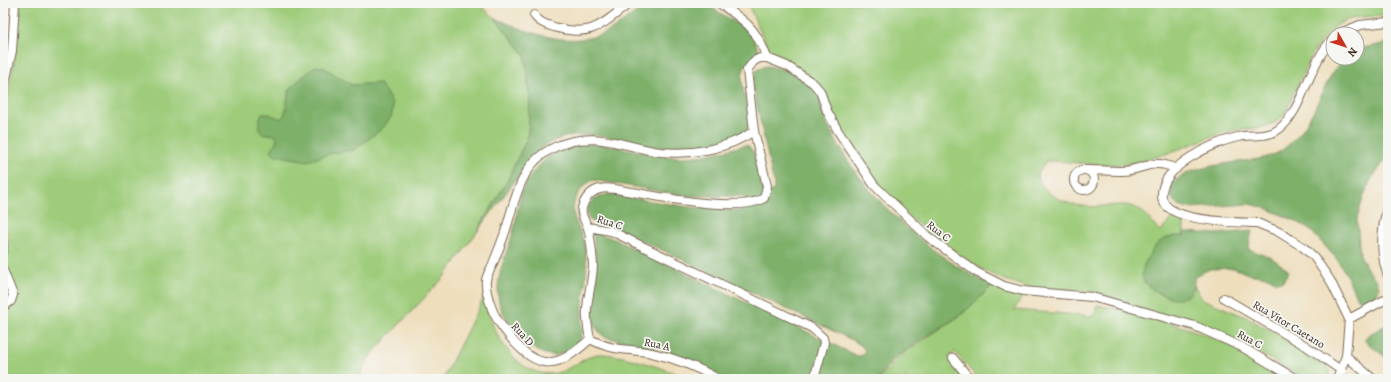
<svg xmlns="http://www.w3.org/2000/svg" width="1391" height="382" font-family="Alegreya,serif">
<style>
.green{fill:#9ecc7a;stroke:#6c7b4c}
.forest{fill:#7eb06a;stroke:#5c6d44}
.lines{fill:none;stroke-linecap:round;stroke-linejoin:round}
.minor-casing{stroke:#7a6955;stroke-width:10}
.minor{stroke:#fff;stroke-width:8}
.labels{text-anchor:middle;stroke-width:3.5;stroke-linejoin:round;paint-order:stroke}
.street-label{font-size:11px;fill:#3b2a1e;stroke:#f6f6f2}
</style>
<rect width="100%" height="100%" fill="#f6f6f2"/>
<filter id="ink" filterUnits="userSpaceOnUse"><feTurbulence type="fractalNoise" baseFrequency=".025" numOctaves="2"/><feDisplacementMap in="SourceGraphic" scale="8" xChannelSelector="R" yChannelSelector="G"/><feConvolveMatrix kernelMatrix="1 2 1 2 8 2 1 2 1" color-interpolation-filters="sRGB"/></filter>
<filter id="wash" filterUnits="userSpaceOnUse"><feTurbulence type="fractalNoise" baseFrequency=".012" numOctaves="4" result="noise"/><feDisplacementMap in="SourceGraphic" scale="16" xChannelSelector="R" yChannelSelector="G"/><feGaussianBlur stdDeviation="0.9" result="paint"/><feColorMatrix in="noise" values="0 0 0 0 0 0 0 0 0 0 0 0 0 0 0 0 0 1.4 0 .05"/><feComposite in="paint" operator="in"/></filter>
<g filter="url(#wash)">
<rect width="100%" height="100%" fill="#eedebc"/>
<!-- green -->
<path class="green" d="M20,3H477L495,18L525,55L530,100L528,136L507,181L477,232L445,276L376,349L365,364L358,379H3V309L14,302L18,292L8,271L7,263L9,240L3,221V121L14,63Z
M743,3H1388V16C1377,17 1366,16 1355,18C1321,24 1307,66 1294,93C1290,102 1286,115 1278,121C1265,130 1245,128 1231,131C1195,140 1162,160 1124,164C1098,167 1072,161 1046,161L1038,174C1038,181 1043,187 1048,192C1064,205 1083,208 1103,206C1113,206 1124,203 1134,207C1146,211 1151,224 1161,231L1172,218L1184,223V236C1152,236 1152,255 1143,281L1159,294L1193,290L1194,285L1202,299L1246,317L1278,335L1323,364L1330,369L1329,379H1305L1244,344L1094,292L1072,290L1034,289L1005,280L984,271L927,232L905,213L874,179L847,141L832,112L822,87L800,69L771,54L750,9Z
M993,285L1023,296L1014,310L1094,316L1097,305C1132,312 1169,321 1203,334C1234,346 1263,363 1293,379H978L955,352L949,357L968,379H878L905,352L961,315Z
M484,297C490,330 517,381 557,373C569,370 588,355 598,354C620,353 669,370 690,379H443Z"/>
<!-- forest -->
<path class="forest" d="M651,3H701L714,9L741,26L751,34L761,55C757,58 749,61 746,65C732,84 761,123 744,134C724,147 694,151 671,149C628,146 578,118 539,150C530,158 524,169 517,178C504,196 490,214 477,232L507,181L528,136L530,100L525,55L495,18C531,34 575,51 613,29C626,21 637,9 651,3Z
M1388,43V156L1372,178L1364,195L1357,219L1360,255L1367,269L1377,281L1379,287L1378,293L1373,298L1365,302L1357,299L1346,274L1336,258L1311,231L1298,222L1266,208L1250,204L1189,208C1182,207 1174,205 1172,197C1160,164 1250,163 1267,157C1274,155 1280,152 1286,147C1316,123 1320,84 1344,58H1357V49Z
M315,66L323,67L352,85L380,83L392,103L393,109L391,117L383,128L354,150L332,153L308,161L274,155L271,151L277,139L275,135L261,133C257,126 258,121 262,114H269L281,119C289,110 285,99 290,90C295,81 308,74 315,66Z
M767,66C783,68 805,77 815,90C821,99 821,109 825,119C829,128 834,137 839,146C868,199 936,261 992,285C982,295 972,306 960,315C932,335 897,349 878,379H726L689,360L668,351L605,337L600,333L594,325L592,314L596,265L593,232L614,239L857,356H861L865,351L862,346L854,341L701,268L628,234L605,224L596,223L590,220L587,214L588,206L593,200L608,194L688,207L741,211L749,204L748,200L742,196H686L594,180C585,183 576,194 574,203C571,215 577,223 581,234C584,241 586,251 586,259C588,278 582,298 582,317C581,324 584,332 580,339C575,348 560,357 550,355C530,352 516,332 505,316C489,292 504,261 512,236C518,218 517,196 528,180C568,117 624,156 681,157C703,157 724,151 745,145L749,146L754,154L763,192L767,194L774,190V184L751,79C755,71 758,68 767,66Z
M1252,231L1248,249L1272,258L1288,270L1287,275L1283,281L1277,282L1268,277L1248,274L1234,268L1210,269L1195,276C1193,281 1195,287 1192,291C1183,307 1152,293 1144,281C1137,272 1152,247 1161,241C1167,236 1176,236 1184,236V232L1216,234Z
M1388,324V359L1364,340L1368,335Z"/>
</g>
<g filter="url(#ink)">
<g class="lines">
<!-- minor casing -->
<g class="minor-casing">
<path id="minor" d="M719,3C745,21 756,27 767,58
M534,15C538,22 546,25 554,27C593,38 602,24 630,3
M1338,34L1360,25L1388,22
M1333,39C1309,62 1303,111 1279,129C1268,138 1251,134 1238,137C1214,142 1159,167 1162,197C1165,223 1238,222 1257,223L1277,231L1303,247L1314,257L1330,280L1349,319L1346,356L1337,379
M3,92L12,51L15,3
M754,131C728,149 692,155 661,152C622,147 595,129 555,147C542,153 531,163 525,175C516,191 512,209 507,226C503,240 497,253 492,266C490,270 487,275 486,280C485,289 489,301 492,309C496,320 503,328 510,337C539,373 559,368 590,339C588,329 586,318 587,309C588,293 593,280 593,264C592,252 591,239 588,228C586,221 580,216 582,208C584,199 591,191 600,189C610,186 622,191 632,192C661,197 740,213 764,198L767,186L754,131L747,70L754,61L760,58H767L787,66L813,83L820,91L827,111L838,131L874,185L927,236L976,272L1004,286L1023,291L1092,297L1195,326L1242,347L1296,379
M1074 180a10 10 0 1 1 20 0a10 10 0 1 1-20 0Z
M1087,170C1099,170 1111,171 1122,171C1144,170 1153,157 1176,169
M1388,205C1381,229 1379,252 1388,276
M588,227L611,231L812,328L823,338L824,343L814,379
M3,242V251
M3,270L13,295L11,301L3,307
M1224,298L1306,346L1342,371
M1349,319L1388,298
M590,339C615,352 626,348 652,353C675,358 697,367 718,379
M1346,356L1373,379
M953,358L970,379"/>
</g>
<!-- minor -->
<use href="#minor" class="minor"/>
</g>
</g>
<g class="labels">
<!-- street labels -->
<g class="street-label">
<text transform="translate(610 222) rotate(18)" y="4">Rua C</text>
<text transform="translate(939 231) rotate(38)" y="4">Rua C</text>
<text transform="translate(1289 324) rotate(31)" y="4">Rua Vitor Caetano</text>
<text transform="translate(523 334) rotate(48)" y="4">Rua D</text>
<text transform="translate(1250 339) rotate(28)" y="4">Rua C</text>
<text transform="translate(657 344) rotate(12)" y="4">Rua A</text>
</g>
</g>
<!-- margin -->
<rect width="1391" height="382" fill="none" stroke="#f6f6f2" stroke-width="16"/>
<!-- north arrow -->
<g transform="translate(1345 46) rotate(129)"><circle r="19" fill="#f6f6f2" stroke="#aba49d"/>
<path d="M0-3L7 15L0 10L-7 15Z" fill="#c8321e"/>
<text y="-6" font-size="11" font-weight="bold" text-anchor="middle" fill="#3b2a1e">N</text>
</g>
</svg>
